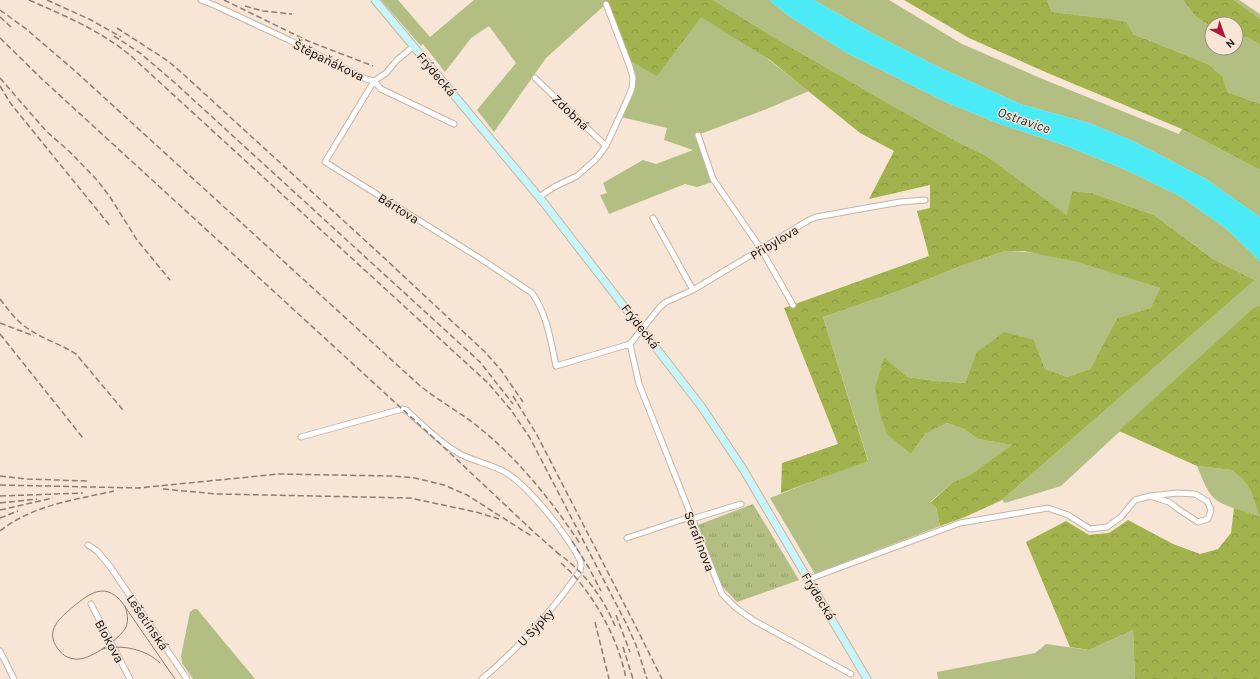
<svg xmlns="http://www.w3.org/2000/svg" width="1260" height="679" font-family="Karla,sans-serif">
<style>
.grass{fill:#b2be82}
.forest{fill:url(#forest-crowns)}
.park{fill:url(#park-tufts)}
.water{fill:#4aeaf7}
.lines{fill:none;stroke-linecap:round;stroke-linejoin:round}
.minor-casing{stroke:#c6b4a6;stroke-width:7}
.secondary-casing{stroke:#c6b4a6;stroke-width:9}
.minor{stroke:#fff;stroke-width:5}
.secondary{stroke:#c7f5f8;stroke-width:7}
.tram{stroke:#8a7e74;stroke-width:1}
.rail{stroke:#8a7e74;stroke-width:1.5;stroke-dasharray:6 3;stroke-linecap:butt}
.labels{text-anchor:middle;stroke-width:3;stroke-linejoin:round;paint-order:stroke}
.street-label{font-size:13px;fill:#120c08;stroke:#f7e5d6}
.water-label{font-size:14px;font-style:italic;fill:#1c3538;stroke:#f7e5d6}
</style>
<defs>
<pattern id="forest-crowns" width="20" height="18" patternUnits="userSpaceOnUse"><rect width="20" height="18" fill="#a2b34d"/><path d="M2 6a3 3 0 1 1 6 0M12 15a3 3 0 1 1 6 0" fill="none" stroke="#8a9942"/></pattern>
<pattern id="park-tufts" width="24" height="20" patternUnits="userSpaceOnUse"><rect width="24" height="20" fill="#b2be82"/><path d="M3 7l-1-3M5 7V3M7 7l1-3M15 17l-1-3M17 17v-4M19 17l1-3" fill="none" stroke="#98a26f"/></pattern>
</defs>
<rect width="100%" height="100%" fill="#f7e5d6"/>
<!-- grass -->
<path class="grass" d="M381,0H398L430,37L474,0H605L606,4L546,58L494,132L477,110L516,63L489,26L471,38L445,72L423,44L421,46Z
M713,0H769L789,16L847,53L948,103L1000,124L1064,145L1124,169L1180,196L1228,230L1260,261V305L1253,308L1061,486L1005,503L1002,500L1255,280L1213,259L1154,215L1092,193L1072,191L1068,216L985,155L956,141L893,106L782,42Z
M814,0H889L962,44L1045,80L1179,134L1182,129L1184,130L1260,170V217L1206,179L1133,141L1089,123L1020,104L934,65L870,32Z
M1047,0H1183L1195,16L1212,28V48H1236V37H1247L1260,45V104L1228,92L1222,76L1208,64L1133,34L1103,18L1052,12Z
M1234,0H1239L1260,14V19Z
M702,11L769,60L809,91L769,108L695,136L712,182L697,187L685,184L609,214L600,195L607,193L603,183L643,160L656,164L693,150L664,140L667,128L621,117L634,93L635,78L627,59Z
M1005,251C1058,251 1110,272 1160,288L1152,308L1117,318L1090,369L1067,377L1045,369L1034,340L976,353L965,383L936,381L908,377L884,359L911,454L925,434L947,423L964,429L978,439L1013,445L970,475L953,482L930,502L936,507L940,526L815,574L770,498L868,460L823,317L899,291L961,266Z
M1197,466L1232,470L1243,480L1250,489L1259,516C1247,512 1225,507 1215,499C1206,491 1202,477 1197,466Z
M194,609H197L255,679H193L182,663L181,656L190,612Z
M1133,630L1135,679H938L937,672L1035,653L1046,644L1089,650Z"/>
<!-- forest -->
<path class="forest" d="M604,0H713L782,42L893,106L956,141L985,155L1067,215L1072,191L1092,193L1154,215L1213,259L1255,280L1002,500L965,517L940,526L936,507L930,503L953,482L970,475L1012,445L978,439L964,429L947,423L925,434L911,454L887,434L880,414L875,388L884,358L908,377L936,381L965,383L976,353L1004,332L1034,340L1045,369L1067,377L1090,369L1117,318L1151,308L1160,288L1078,262L1024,251H1005L961,266L899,291L823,317L868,461L781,493L782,463L838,444L784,308L929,256L917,211L930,208V185L869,199L894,151L860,133L770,60L701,17L657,76L627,59Z
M904,0H1047L1052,12L1103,18L1126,22L1133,34L1208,64L1222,76L1228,92L1260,104V170L1182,129L1050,74L969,38Z
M1183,0H1234L1260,19V45L1247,37H1236V24H1212V28L1195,16Z
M1260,305V679H1135L1133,630L1089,650L1070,647L1026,542L1066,521L1089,535L1109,533L1128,520L1173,544L1200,554L1218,549L1231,533L1234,508L1259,516L1250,489L1243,480L1232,470L1197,466L1119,431L1253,308Z"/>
<!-- park -->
<path class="park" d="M753,504L799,580L737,602L722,586L698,525Z"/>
<!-- water -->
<path class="water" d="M769,0H814L870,32L934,65L1020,104L1089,123L1133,141L1206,179L1260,217V261L1228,230L1180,196L1124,169L1064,145L1000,124L948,103L847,53L789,16Z"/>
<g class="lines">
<!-- minor casing -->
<g class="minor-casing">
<path id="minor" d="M201,0L214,5L289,40L366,79L374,81L381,89L454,124
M414,46L397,60L386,73L374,81L325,162L478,257L532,293C547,314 551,342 556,366L630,344L660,307L666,302L693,290L809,220L816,217L900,202L925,200
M535,78L606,146
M698,135L713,179L761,249L793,305
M539,197L554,187L577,176L596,159L606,146L628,98L632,88L633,78L630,67L606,4
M653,218L693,290
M630,344L639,384L722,594L735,607L753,620L851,674
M301,437L402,409L406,410C422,424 437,440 455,451C470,461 489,463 505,472C529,486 567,535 580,560L581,565L580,571C552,611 519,648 482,679
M627,538L684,519H692L741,504
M88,545L97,551L109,565L187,679
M809,579L960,523L1048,508L1068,515L1090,529L1107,527L1121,517L1135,500L1150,496L1177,493L1195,494L1207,501L1211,510L1208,519L1198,522L1178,509L1169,502L1150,496
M91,604L130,679
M0,651L14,679"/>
</g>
<!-- secondary casing -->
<g class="secondary-casing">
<path id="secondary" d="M375,0L544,203L701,406L743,469L867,679"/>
</g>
<!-- minor -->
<use href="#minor" class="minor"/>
<!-- secondary -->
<use href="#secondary" class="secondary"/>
<!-- tram -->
<path class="tram" d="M125,606C127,613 129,620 126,627C121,638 91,659 79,659C71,660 63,656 58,649C44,630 60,618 74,606C89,594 104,582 121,601L175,679
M102,649C121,644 146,649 160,663"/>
<!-- rail -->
<path class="rail" d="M29,0C67,17 98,29 131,56L488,383L511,410L530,438L626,623L636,645L647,679
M47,0L91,20L121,37
M224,0L308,41L373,66
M245,6L263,11L292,14
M0,10L25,28L74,70L418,384C438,401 462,413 482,430C521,462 553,503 581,545
M0,17L11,27
M117,28L168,61L182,73L381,255L485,352L501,370L523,402
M114,36L140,53L174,82L480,362L513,404
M0,38L43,80L436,440L535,533L560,555
M0,78L46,131L70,152L97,180L110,197L137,240L170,280
M0,86L11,104L111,227
M0,299C7,308 14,318 23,325C39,338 59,343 76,354L123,410
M0,323L34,336
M0,334L83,438
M513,396L537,435L633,621L662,679
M0,476L27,479L87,481
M0,485L138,488L279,474L391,476L415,478L444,485L467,495L533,537
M163,489L217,494L410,498L476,512L499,519
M0,496L83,493
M0,503L37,499
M0,510L53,498
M0,518L18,511
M0,531C33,505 74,500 114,491
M572,541L589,568L601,591
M556,552C583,570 603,597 615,626
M561,563C592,590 619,639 626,679
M616,615L630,652
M595,622L609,679
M623,647L633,679"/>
</g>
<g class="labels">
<!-- street labels -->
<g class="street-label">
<text transform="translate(329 60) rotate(26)" y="5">Štěpaňákova</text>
<text transform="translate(437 74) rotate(50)" y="5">Frýdecká</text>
<text transform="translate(571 112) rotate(44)" y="5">Zdobná</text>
<text transform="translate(399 208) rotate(32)" y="5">Bártova</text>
<text transform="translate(774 242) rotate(-31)" y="5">Přibylova</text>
<text transform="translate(641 326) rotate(52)" y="5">Frýdecká</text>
<text transform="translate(700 541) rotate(69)" y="5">Serafinova</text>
<text transform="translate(819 596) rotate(59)" y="5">Frýdecká</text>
<text transform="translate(148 622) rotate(56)" y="5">Lešetínská</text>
<text transform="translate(535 627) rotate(-47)" y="5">U Sýpky</text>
<text transform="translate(110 641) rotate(62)" y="5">Blokova</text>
</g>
<!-- water labels -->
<g class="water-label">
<text transform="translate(1024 120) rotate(19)" y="5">Ostravice</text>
</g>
</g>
<!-- north arrow -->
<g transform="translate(1224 36) rotate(139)"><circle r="19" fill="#f7e5d6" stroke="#9b8e84"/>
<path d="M0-3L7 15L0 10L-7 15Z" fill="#ae1a3b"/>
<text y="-6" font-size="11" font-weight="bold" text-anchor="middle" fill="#120c08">N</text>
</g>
</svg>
